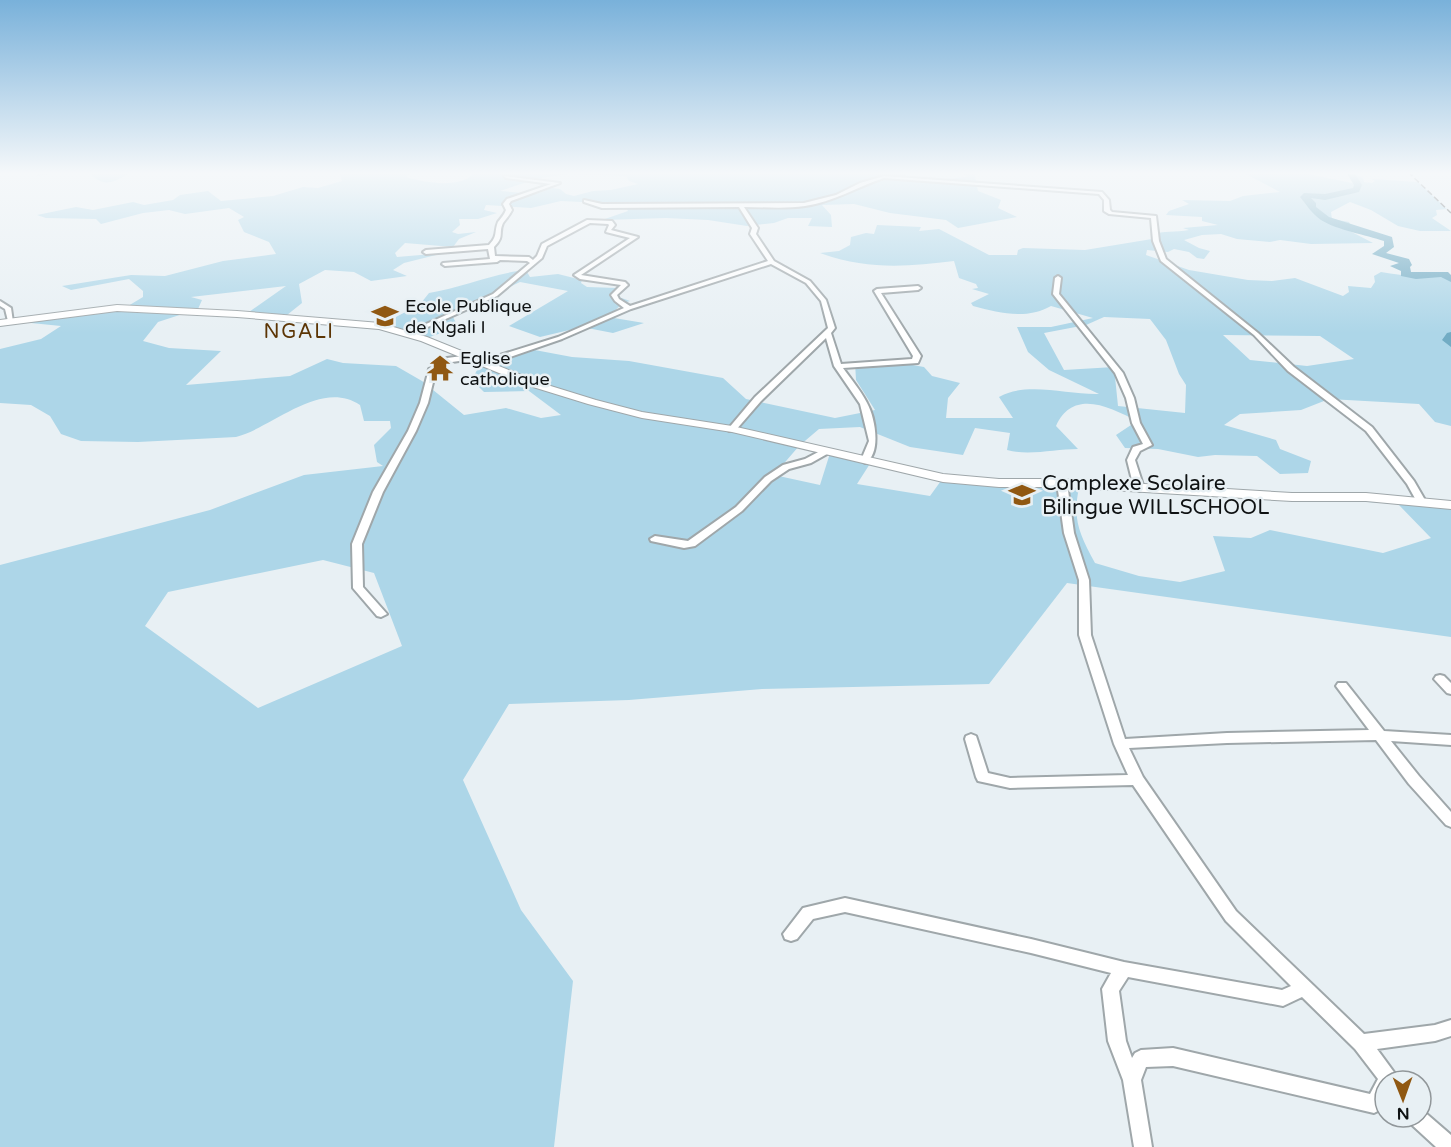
<svg xmlns="http://www.w3.org/2000/svg" width="1451" height="1147" font-family="'Varela Round',sans-serif">
<style>
.green{fill:#add6e8;fill-rule:evenodd}
.lines{fill:none;stroke-linecap:round;stroke-linejoin:round}
.river{fill:#72acc4;fill-rule:evenodd}
.minor-casing{stroke:#9fa7aa;stroke-width:4}
.tertiary-casing{stroke:#9fa7aa;stroke-width:2}
.minor{fill:#fff;fill-rule:evenodd}
.tertiary{fill:#fff;fill-rule:evenodd}
.rail{stroke:#404445;stroke-width:1.5;stroke-dasharray:6 3;stroke-linecap:butt}
.labels{text-anchor:middle;stroke-width:5;stroke-linejoin:round;paint-order:stroke}
.far-poi-label{font-size:18px;fill:#0f1213;stroke:#e8f0f4;text-anchor:start}
.far-quarter-label{font-size:20px;letter-spacing:1.5px;fill:#5c3505;stroke:#e8f0f4}
.poi-label{font-size:21px;fill:#0f1213;stroke:#e8f0f4;text-anchor:start}
</style>
<rect width="100%" height="100%" fill="#e8f0f4"/>
<!-- green -->
<path class="green" d="M37,172H132C116,180 106,190 91,174L57,173L37,176Z
M343,172H412L406,177C426,183 462,189 475,172H908L904,178L912,182L968,177L960,172H974L978,191L1001,200L998,208L1017,217L958,228L946,220L890,213L854,204L822,205L831,215L832,227L808,226L812,218H788L774,223L747,226L708,220L666,218L602,220L628,211L624,204L561,201L531,208L486,205L484,210L497,213L478,219H459L460,225L452,232L458,234L476,232L459,239L453,247L405,243L395,253L397,257L444,253L404,263L393,270L407,276L371,281L354,272L325,270L299,284L302,303L287,315L249,312L286,286L191,297L202,300L198,309L158,322L143,341L169,348L221,351L186,385L290,376L327,359L343,363L396,366L422,381L464,415L506,408L541,418L561,415L529,391L484,392L472,380L483,358L524,348L572,357L629,361L723,378L746,399L835,418L875,410L856,380L855,362H895L924,367L932,376L960,383L948,398L946,418H1013L999,397C1027,381 1068,395 1099,394L1049,370L1028,352L1017,327H1051L1093,318L1051,306C1026,320 1000,313 973,306L971,303L989,294L972,289L978,288L976,284L959,278L954,261C907,267 866,270 820,253L839,251L850,245L851,237L866,233L874,234L877,225L921,227L919,231L939,229L989,255H1017L1018,250L1023,248L1085,250L1152,239V235C1163,230 1176,233 1189,230L1183,228L1218,225L1202,221V217L1166,215L1169,211L1189,204L1182,200L1230,201L1243,196L1280,192L1242,172H1298L1357,184L1351,173L1363,178L1364,182L1372,183L1375,181L1372,179L1418,182L1447,209L1436,210L1437,215L1432,218L1451,231H1420L1398,226L1371,210L1350,202L1331,212L1332,219L1349,222L1352,228H1344L1373,243L1311,244L1280,240L1270,242L1237,239L1221,234L1202,235L1184,240L1199,248L1210,251L1204,259L1197,258L1189,252L1174,249L1168,252L1147,250L1146,255L1189,270L1248,280L1272,281L1295,278L1343,296L1349,292L1348,286L1371,288L1375,282L1374,276L1381,272C1395,274 1410,277 1425,276C1432,276 1437,272 1444,274L1446,277L1451,279V426L1435,422L1419,404L1329,399L1301,410L1240,414L1224,425L1276,440L1280,449L1311,461L1308,473L1280,474L1257,456L1215,455L1198,457L1158,449L1125,448L1116,435L1137,421C1110,407 1073,388 1056,426L1078,449C1055,449 1029,456 1007,450L1010,433L975,428L963,455L910,447L860,427L819,429L799,446L774,475L820,485L831,450L873,459L857,484L930,496L943,478L1079,488C1072,520 1080,535 1095,563L1139,576L1180,582L1225,571L1213,536L1251,538L1270,530L1383,553L1431,538L1398,504L1292,497L1451,505V637L1067,583L989,684L762,689L629,700L509,704L463,780L521,910L573,981L554,1147H0V565L210,510L304,475L383,466L377,462L374,445L391,428L390,421H364L360,405C320,379 274,427 236,437L138,442L81,441L61,434L50,416L31,405L0,403V349L41,339L61,326L11,321L128,306L143,297V291L129,279L71,290L62,286L131,275L165,276L223,261L276,254L269,242L244,232L238,220L244,217L229,208L185,214L169,210L143,213L101,224L96,219L46,218L37,215L76,207L93,210L133,202L144,205L173,200L180,195L208,191L221,201L273,196L303,187L318,188L342,181L340,174ZM568,174L626,176L629,181L638,184L611,190L593,191L574,196L566,194L560,189L552,188L536,194L500,191L527,182L526,180ZM1104,317L1150,319L1166,340L1179,374L1186,385L1185,413L1118,406L1114,367L1064,370L1044,333L1086,325ZM1223,335L1320,336L1354,359L1307,366L1250,360ZM323,560L374,573L402,646L258,708L145,626L168,592Z
M518,271L527,272L530,277L558,274L582,280L581,283L587,287L617,288L620,291L616,296L630,301L623,303L608,317L644,323L613,333L582,327L540,337L509,326L568,291L520,282L452,315L458,327L424,339L380,326L421,303L429,293C459,288 487,276 518,271Z"/>
<g class="lines">
<!-- river -->
<path class="river" d="M1346,172H1354L1362,185L1359,192L1325,200L1311,198L1316,203V207L1329,217L1392,237L1394,247L1386,253L1409,259L1412,265L1410,267L1411,272H1448L1451,275V282L1441,277L1416,279L1401,276V271L1390,266L1399,263L1372,254L1384,246V241C1366,235 1337,230 1321,220C1311,213 1307,205 1300,197L1304,193L1325,194L1353,188L1354,185Z
M1451,332V347L1442,340L1447,333Z"/>
<!-- minor casing -->
<g class="minor-casing">
<path id="minor" d="M504,176L560,183L511,201L509,204L512,210C509,216 506,219 503,223C498,234 505,236 494,247L495,256L529,257L533,260L537,256L542,244L587,220L612,221L615,225L611,230L638,237L581,275L625,282L628,285L617,295L619,299L630,306L768,261L750,234L752,228L739,207L602,208L584,202V200L602,204L804,203L836,195L860,183L884,176L1102,192L1109,200L1110,210L1112,212L1156,216L1159,241L1166,259L1258,333L1294,367L1372,427L1414,481L1425,500L1423,502H1417L1407,484L1366,431L1288,371L1254,335L1161,261L1153,241L1151,218L1109,214L1104,211V200L1099,194L884,178C857,187 833,202 805,206C785,209 763,207 744,207L758,228L756,234L774,261L810,281L826,300L835,328L831,333L841,364L912,359L913,356L874,291L877,289L918,286L921,288L918,290L881,293L921,356L918,363L843,368C851,379 861,391 867,403C875,417 882,454 865,463L861,460L869,441L860,404L834,366L826,338L761,401L735,431H729L728,429L755,397L828,328L821,301L806,283L771,264L631,309L562,339L487,365H481V361L558,337L624,308L615,301L611,295L621,285L580,279L574,275L630,238L606,232L609,225L608,224L590,223L547,246L542,258L497,296L410,335H406V333L493,294L530,263L527,261L500,260L497,262L445,266L442,264L443,263L490,259L488,249L426,254L423,252L426,250L489,245C498,236 494,232 498,222C501,218 504,215 506,210L503,204L507,199L551,184L506,178Z
M1058,276L1061,278L1059,294L1123,373L1134,398L1140,423L1152,445L1140,451L1135,460L1144,488L1142,490L1139,491L1134,488L1127,460L1133,447L1143,444L1132,423L1126,398L1115,373L1053,294L1055,278Z
M0,301L11,308L13,322L8,321L5,309L0,306Z
M470,355L474,357L473,359L452,362L436,370L428,403L416,431L383,492L362,544L363,587L387,614L381,617L377,616L353,588L352,544L373,492L408,431L420,403L429,369L447,358Z
M824,449L827,450V454L811,463L789,469L771,481L742,511L695,546L684,548L651,541L650,539L655,536L688,541L736,507L765,477L783,465L805,459Z
M1062,480L1067,483L1074,533L1089,580L1091,635L1125,739L1227,733L1369,730L1336,686L1338,683H1346L1384,731L1451,735V745L1391,741L1419,776L1451,812V827L1446,825L1409,784L1376,740L1227,743L1129,748L1143,777L1236,911L1364,1034L1435,1025L1451,1020V1036L1435,1041L1377,1049L1396,1075L1399,1081H1385C1385,1094 1388,1107 1374,1113L1173,1066L1146,1067L1141,1080L1152,1147H1134L1123,1080L1108,1041L1102,989L1111,973L1031,953L845,912L813,919L797,939L791,941L785,939L783,934L803,908L845,898L1031,939L1124,962L1282,990L1291,986L1226,921L1133,785L1010,788L978,781L976,777L965,739L966,736L971,734L976,736L977,739L988,773L1010,778L1128,775L1114,744L1079,635V580L1064,533L1057,483ZM1128,977L1283,1006L1302,997L1355,1049L1378,1079L1370,1094L1173,1048L1141,1050L1135,1053L1132,1058L1126,1041L1119,991Z
M1440,675L1444,676L1451,683V694L1447,693L1434,679L1436,676Z
M1421,1109L1451,1135V1147H1436L1411,1124L1409,1117H1421Z"/>
</g>
<!-- tertiary casing -->
<g class="tertiary-casing">
<path id="tertiary" d="M117,305L237,311L380,323L427,337L541,383L596,400L642,412L732,426L943,474L999,479H1062L1292,493H1366L1451,501V509L1366,501H1292L1062,487H999L943,482L732,432L642,418L588,404L533,387L421,341L379,329L237,317L117,311L0,326V320Z"/>
</g>
<!-- minor -->
<use href="#minor" class="minor"/>
<!-- tertiary -->
<use href="#tertiary" class="tertiary"/>
<!-- rail -->
<path class="rail" d="M1408,172L1451,213"/>
</g>
<!-- sky -->
<linearGradient id="sky" x2="0" y2="1"><stop stop-color="#79b1da"/><stop offset="0.52" stop-color="#f5f8fa"/><stop offset="1" stop-color="#f5f8fa" stop-opacity="0"/></linearGradient>
<rect width="1451" height="333" fill="url(#sky)"/>
<!-- icons -->
<defs>
<g id="school-bare" transform="scale(2.07)"><path d="M0-5L7-2L0 1L-7-2ZM-4 1L0 2.5L4 1V4Q0 6-4 4Z" fill="#905812" stroke="#e8f0f4" stroke-width="2.5" paint-order="stroke"/></g>
<g id="temple-bare" transform="scale(2.07)"><path d="M0-6L5-2H3V0L6.5 2.5H4V6H1.5V3h-3V6H-4V2.5H-6.5L-3 0V-2H-5Z" fill="#905812" stroke="#e8f0f4" stroke-width="2.5" paint-order="stroke"/></g>
</defs>
<g fill-rule="evenodd">
<use href="#school-bare" x="385" y="316"/>
<use href="#temple-bare" x="440" y="368"/>
<use href="#school-bare" x="1022" y="495"/>
</g>
<g class="labels">
<!-- far-poi labels -->
<g class="far-poi-label">
<text x="405" y="312">Ecole Publique<tspan x="405" dy="21">de Ngali I</tspan></text>
<text x="460" y="364">Eglise<tspan x="460" dy="21">catholique</tspan></text>
</g>
<!-- far-quarter labels -->
<g class="far-quarter-label">
<text x="299" y="338">NGALI</text>
</g>
<!-- poi labels -->
<g class="poi-label">
<text x="1042" y="490">Complexe Scolaire<tspan x="1042" dy="24">Bilingue WILLSCHOOL</tspan></text>
</g>
</g>
<!-- north arrow -->
<g transform="translate(1403 1099) rotate(179)"><circle r="28" fill="#e8f0f4" stroke="#91979a" stroke-width="1.5"/>
<path d="M0-4.5L10 22L0 15L-10 22Z" fill="#905812"/>
<text y="-9" font-size="16" font-weight="bold" text-anchor="middle" fill="#0f1213">N</text>
</g>
</svg>
